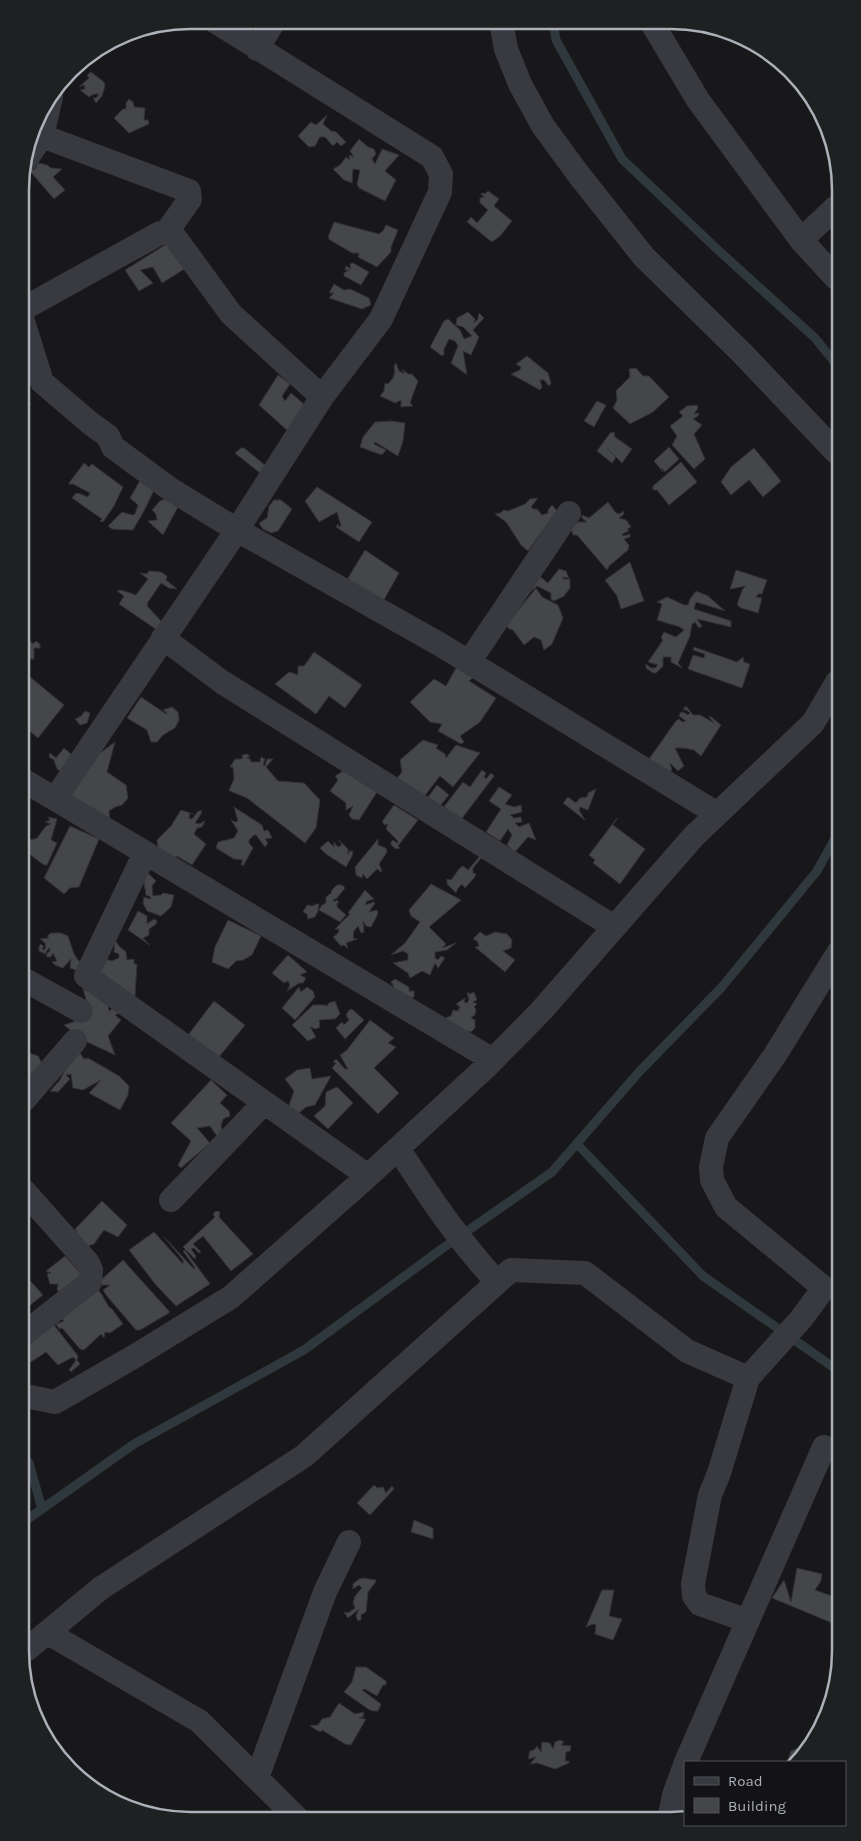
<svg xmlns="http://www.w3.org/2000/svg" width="861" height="1841" font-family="Karla,sans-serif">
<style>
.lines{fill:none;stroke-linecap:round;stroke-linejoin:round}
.stream{stroke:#2f383d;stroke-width:9}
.building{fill:#45464a;stroke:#323236}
.minor{stroke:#393a3f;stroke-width:24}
.rim{fill:none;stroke:#abb0b9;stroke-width:2.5}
</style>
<rect width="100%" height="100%" fill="#18181a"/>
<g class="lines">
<!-- stream -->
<path class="stream" d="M553,22L556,40L622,159L718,250L815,338L836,364
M577,1144L703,1276L840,1372
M25,1457L29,1463L42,1509
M25,1521L134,1444L304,1350L443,1248L552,1172L639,1072L721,988L817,871L838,833"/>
</g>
<!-- building -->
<path class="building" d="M91,72L104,82L105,86L102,96L96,103L93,98H96L99,94H94L89,97L80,90L85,89L84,85L79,87L89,78L87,75Z
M129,99L133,102L134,107L145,108L144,120H148L149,124L129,133L114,118L123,109H126V103Z
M327,115L323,124L331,131L336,132L346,142L341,146L337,142L333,146L325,137H320L315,146L309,147L298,136L310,123V122L316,125Z
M359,139L368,147L374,149L376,154L372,159L375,164L382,149L399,155L385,171L396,180L385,201L359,188L357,184L360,170L353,169L352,183L344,180L333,169L340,165L346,157L350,160L349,155L354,157L350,151Z
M38,163L47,165L51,168L62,169L53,177L65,190L54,199L30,171L35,169Z
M488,191L499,199L494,206L512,221L500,236L492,242L467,222L471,217L477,223L488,210L480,203V198L484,197L481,194L483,193L485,194Z
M334,222L379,234L383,231L386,225L398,230L391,247V252L377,267L358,257L359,253H352L330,240L328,237Z
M170,242L186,268L162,283L153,267L140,270L153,283L139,291L125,270Z
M353,263L369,272L361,285L344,276V273L349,270H345L346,266L351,269L350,264Z
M334,284L344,290L350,289L369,298L371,305L362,309L329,298L334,293H329Z
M468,312L475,319L474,323L478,319L479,313L484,318L473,330L479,337L471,355L463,351L467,375L451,363L458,346L455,341L449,339L444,349V354L442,356L430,347L444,321L448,319L460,330L464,339L472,336L463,327L456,325L457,318Z
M527,356L548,373L551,383L549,386L544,380H540L542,387L540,390L511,374L520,370L521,367L516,364Z
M396,363L399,371L405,374L402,369L408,374H412L418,381L410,403L413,406L401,407V400L395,403L380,396L384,391L385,383L388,384L393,378L395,372L394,366Z
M636,368L643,376H649L669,397L653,412L630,424L613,408L617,400L616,391L630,377L629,369Z
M278,375L290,384L282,396L285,401L291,393L305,405L288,431L259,405Z
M21,393L25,394L31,404L21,412Z
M597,401L606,405L594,427L584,421Z
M697,405L698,408L694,414L699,413L698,416L693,419L702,425L694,434L705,459L694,469L672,445L677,436L670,426L683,416L679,412L687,406Z
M391,421L405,423L403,441L398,456L375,442L374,444L386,450L382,455L360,447L363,437L375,422Z
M614,432L615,437L632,449L622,463L607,448L616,457L612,463L597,451L610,433Z
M669,447L679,459L665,472L662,468L663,472L654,461Z
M241,448H244L266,466L260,473L236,454L235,453Z
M754,448L781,481L763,497L749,480L731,495L721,482L731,467Z
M681,462L697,482L669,505L657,490H653V486Z
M84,463L89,467L92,464L123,487L114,506L103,522L100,521L102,519L72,498L75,494L78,493L88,497L90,493L73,484H69V483Z
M142,477L156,486L145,509L133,530L112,529L108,526L122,512L132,515L135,514L138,505L130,498Z
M317,487L372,522L359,542L336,527L338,524L339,527L341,526L337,512L319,522L305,501Z
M538,498L531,507L533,509H537L542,515L548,513V510L552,505L557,511L528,551L521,545L506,522L495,514L500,513L504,510L508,511L525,504L530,499Z
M165,499L179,505L163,535L148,521L157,520L156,514L152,510L160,501Z
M274,500H281L292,509L278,531L271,533L263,529L259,523L267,518L269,506Z
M608,502L616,513L620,514L623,511L624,514L619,518L626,520L631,527L627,529L629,531L622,534L623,536L630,534V537L624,539L629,545L628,550L609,566L607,570L577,535H573L571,529L578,522H587L582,518V515L589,518Z
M365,550L399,573L381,605L354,587L348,578Z
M630,562L644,601L621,609L617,596L605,580Z
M559,569L566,571L568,576L569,578L563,577V579H570V588L564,596L554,601L551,599V593L537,586L529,593L538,575L548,583Z
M736,570L767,580L762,594H758L756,597L762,598L758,613L741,608L737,605L742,590L746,586L730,589Z
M149,571L161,572L167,576L166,580L177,589L169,588L161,583L148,602L147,606L163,623L160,632L119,604L124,596L117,591L121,590L136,595L148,579L140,573L147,574Z
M536,588L542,597L558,605L563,618L552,644L544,650L541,640L534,637L524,645L513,630L508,628L507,624Z
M696,591L708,596L725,611L696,602L694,609L731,621V627L697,619L702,626L699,628L695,622L692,624L690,636L678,663L682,668L671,662V657H663V666L656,673H653L646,668V664L651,668H655L658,665L648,662L663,640L661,638L664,632L676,637L684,630L680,627L657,620L662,604L657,602L667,597L684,605H688L690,599Z
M24,626L29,631L25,635L33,644L36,641L40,644V648H34V659H29L22,650V628Z
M694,647L737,662L743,657L744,662L750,664L742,688L688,669L693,655L704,658L705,654L693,650Z
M314,652L362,685L345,708L329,696L316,714L275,684L289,672L298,675V666H304Z
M460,661L480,672L469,681L496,698L480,722L460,736L464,742L461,744L438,731L442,724L430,722L410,702L434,679L446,686Z
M23,671L64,705L38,738L22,725Z
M141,697L166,714L167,713L163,710L172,707L178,712L179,720L175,728L163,735L157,742H151L147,730L127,718Z
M686,706L693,715H700L714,723L709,717L710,716L721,725L701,756L694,750L683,748H675L684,766L678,771L670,763L672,771H665L649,759L676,721L679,719L682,722L686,721L679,716L680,713L683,712L688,715L690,713L688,711L683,709Z
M85,711L90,713L87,723L80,725L75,719L81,716Z
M423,740L438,745L436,748L445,754L446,758L456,745L480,753L453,787L440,776L422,799L397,778L402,772L400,760Z
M115,742L107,772L126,785L128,798L122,805L115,807L109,811L110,826L65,801L84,765Z
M64,748L72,755L64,773L57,769L54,760L49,757L50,753L56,758Z
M247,754L250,756L247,758L250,759L251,762H260L261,757L265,759L263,765L265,766L267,759H273L266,767L278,781L304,783L320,800L316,828L305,843L247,798L230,791L229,790L234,779L233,767H230L235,759H240L243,758L242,755Z
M346,769L377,792L359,820L352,819L349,815L353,806L346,810V803L330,791L338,780L335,776Z
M482,770L486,773L484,777L486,779L491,773L494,776L460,821L443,808L463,782L470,787Z
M437,785L449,795L440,806L428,797Z
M499,787L512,795L505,804L514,807L521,805L522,812L510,815L514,818L521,817L522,822L515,823L519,827L529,823L536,840L528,837L515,852L507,845L512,835L508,829L500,841L486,832L501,809L489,801Z
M596,789L588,810L580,807L579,810L585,820L563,803L568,797L576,803L580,798L587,797L588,793Z
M394,805L418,820L398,846L400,848L396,849L391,845V842L393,840L397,843L398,841L386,829L388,824L385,825L382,822Z
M234,807L262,825L264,831L268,830L272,838L265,839L268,843L265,847L256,835H254L249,840V843L253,848L243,866L241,864L243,860L234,859L216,848L218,842L234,838L238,831L231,820L235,822L238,821Z
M181,810L193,814L190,813L189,818L192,819L198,811H202L201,814L195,823L199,824L205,821L202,827L197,828L194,834L206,844L192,865L177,856L174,863L158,847L157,840L171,826Z
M48,817L57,819L51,840L57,843L47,865H44L25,851L30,840L37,838L46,826L51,824L45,822L50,820Z
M617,818L613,825L645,849L620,884L593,863L595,860L589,855Z
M70,826L99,839L79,887L70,888L64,894L44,878Z
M378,839V845L386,848L387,852L379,864L382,871L381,872L377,869L367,879L363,874L362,878L356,875L355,867Z
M339,840L348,849V854L350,851H353L352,856L346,867L326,854L320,848L328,841L334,847V842L338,847L342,845Z
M480,856L482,857L473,868V873L476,874L474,878L465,888L462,884L458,888L456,893L447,884V879L451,880L459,869L463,866L468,870Z
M149,874L156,881L152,886L153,896L161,895L163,893L174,895L171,907L161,916L147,911L143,903L144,897L150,899L151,897L146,895L143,876Z
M431,884L461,900L429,927L446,944L442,948L456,943L447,950L435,952V958L438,960L441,956L445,958L438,968L435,963L430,975L422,971L410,978L408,973L393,963L408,960V954L403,951L391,955L405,943L420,922L411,916L409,910Z
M337,885H342L345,888L337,898L333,900L334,902L337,900L339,903H337V907L346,915L340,922L319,910L322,905L326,903V897L331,893L332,890Z
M365,890L374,899L367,901L365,905L374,902L375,903L369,912L377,910L378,914L371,927L366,926L363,921L364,932L361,933L358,926L354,931L353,938L357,939L346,943L348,949L344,945L341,946L333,937L338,933L339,929H335L350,914L348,913Z
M316,904H319L318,911L315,917L308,919L307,914L303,912L307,905L313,906Z
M138,911L147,916V924L154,919L157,921L156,924L149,929V935L143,938L150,945L128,930Z
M228,920L261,936L252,955L243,960L236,961L228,969L212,962L215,947Z
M480,932L486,936L495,932L507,934L512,940L511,948L503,951L515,960L505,972L475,947L479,946L477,941L473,939Z
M51,933H61L68,936L74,954L78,960L82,963L76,970L70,968L71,959L63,968L55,965L52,962L57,961L53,953L51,957H47L46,954L50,951V948L48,949L45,954L39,951V946L41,944L44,947L42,948L43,950L46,948L45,943L40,939L49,938L47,936Z
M115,940L119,946L126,952L127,960L134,959V964H137L135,996L103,977L104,974L95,973L105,958L111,961L119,958V954L114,952Z
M288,955L307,972L300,975L306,978L303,983H299L287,991L290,985L288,981L284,983L272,973Z
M395,979L409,987V991H414V997L410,998L392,991L394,987L391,982Z
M299,987L301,992L307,987L313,991L315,997L295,1020L282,1008Z
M83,989L112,1002L108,1006L109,1011L115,1007L122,1012L115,1015L121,1020L108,1036L115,1055L83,1040L64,1025L91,1016Z
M467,992L470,994L474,992L477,1000L473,1002L477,1004L474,1007L476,1009L475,1015L471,1018L475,1020V1028L471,1032L468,1031L472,1036L445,1018L451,1016L453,1010L458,1011L460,1007L456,1004L465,998L464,1002L467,1003L469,1000Z
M214,1001L245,1025L215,1062L185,1039Z
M335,1001L340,1014L335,1019L319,1020L320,1027L316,1029L310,1027L316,1037L308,1041L292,1025L313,1005H325L327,1006L329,1003Z
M352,1009L364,1020L345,1039L336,1028L342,1022L344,1025L349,1020L346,1015L349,1010Z
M370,1020L394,1038L388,1043L396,1047L374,1068L399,1093L378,1114L332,1068L336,1063L333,1062L336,1059L345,1069H348L340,1055L347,1050Z
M24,1051L38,1056L44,1067L31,1075L24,1069Z
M74,1052L80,1053L84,1059L88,1058L119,1076L129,1086L128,1095L120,1110L89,1093L101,1080L83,1090L73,1088L71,1074L66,1075L70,1079L58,1092L50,1091L60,1080Z
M310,1068L312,1079L331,1076L315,1105L306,1107L298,1114L287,1111L294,1091L285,1079L297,1070Z
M211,1080L227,1095L220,1103L229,1111L230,1116L223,1119L221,1126L224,1138L219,1139L210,1126L197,1128L210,1143L181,1168L178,1165L191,1141L171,1123Z
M337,1087L353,1103L328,1129L314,1116L325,1106L326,1092Z
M102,1201L127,1225L118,1237L104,1230L94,1244L84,1247L75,1229Z
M216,1211L220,1212L219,1217L253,1254L231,1271L203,1236L193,1244L201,1252L199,1253L194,1248L191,1249L196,1256L195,1259L183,1247L215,1217L213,1214Z
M154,1232L183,1264V1260L164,1237L167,1240L194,1269L195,1268L183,1251L185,1250L210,1284L176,1306L156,1285L129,1250Z
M65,1256L86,1279L61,1297L57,1289L58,1284H50L47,1274L51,1273L46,1271Z
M123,1260L169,1311V1313L140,1330H136L106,1295L103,1290L110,1285H99L101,1280Z
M26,1276L43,1295L24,1310V1277Z
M93,1283L102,1295L109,1307L112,1309L123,1324L110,1333L105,1332L104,1338L101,1334L84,1350L80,1349L62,1328L59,1329L56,1324L64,1321L61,1318Z
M54,1325L78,1356L77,1360L80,1364L71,1372L69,1370L76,1360L73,1357L58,1365L46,1352L25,1366V1335Z
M374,1485L377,1488L383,1487L386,1493L392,1486L394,1489L370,1515L357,1503Z
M414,1520L433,1528V1539L411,1532Z
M797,1568L822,1574L821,1581L815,1590L840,1599L837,1625L772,1598L784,1580L791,1602Z
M363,1578L376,1580L375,1583L368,1592L366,1612L361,1615V1620L358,1621L356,1616L359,1609L348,1618L344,1612L348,1613L355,1608L353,1603L355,1596L362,1588L359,1585L353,1589V1584L359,1579Z
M602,1590H614L609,1616L622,1619L613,1640L595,1634L596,1625L593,1624L586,1627Z
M356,1667H366L386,1681V1685H383L377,1696L365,1689L362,1690L381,1704L378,1711H373L368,1709L344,1692L352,1682Z
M339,1703L355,1714L364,1712L363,1717L359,1718L366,1719L351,1745L345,1744L322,1730L320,1732L310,1726L318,1725L322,1719L330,1717Z
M807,1738L809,1744L813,1742L806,1755L798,1762H787L791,1751L803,1746Z
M560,1740L564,1742L561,1745L571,1746L570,1751L566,1752L565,1761H569V1763L555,1769L537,1763L530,1764L536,1757L528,1759L530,1751L534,1750L537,1746L541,1752L542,1742L550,1743L553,1749L555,1742Z"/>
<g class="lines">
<!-- minor -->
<path class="minor" d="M501,22L506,49L520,84L543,126L579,175L644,257L742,353L836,452
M652,23L698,100L801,240L836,278
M257,49L274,21
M42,136L189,191L190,199L166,233
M25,161L42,136L51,97
M801,240L835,208
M21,310L160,233H166L174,236L231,314L322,397
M21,315L42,382L90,423L108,436L113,447L170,489L237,530L441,645L716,813
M163,638L222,682L614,927
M469,662L569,513
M23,780L493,1060
M55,799L237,530L322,397L381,319L440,192L441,174L432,157L213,20
M145,853L86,976L368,1176
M23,979L81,1011
M24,1100L75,1041
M398,1148C428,1195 459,1241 497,1282
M24,1191L88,1263L91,1270L90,1282L25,1333
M171,1200L264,1103
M25,1396L55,1402L135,1356L231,1297L368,1176L486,1067L542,1010L694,836L813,723L837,682
M748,1621L700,1604L694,1596L693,1584L710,1495L719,1473L748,1378
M48,1633L199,1721L296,1817
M26,1650L101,1588L304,1456L511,1270L585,1273L687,1351L748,1378L801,1319L824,1288L726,1207L712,1180L711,1167L717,1138L775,1055L838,953
M686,1762L824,1447
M257,1778L325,1592L349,1542
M670,1815L674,1795L685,1765"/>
</g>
<!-- crop -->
<path d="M0 0H861V1841H0ZM190 29H671A161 161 0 0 1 832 190V1651A161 161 0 0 1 671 1812H190A161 161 0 0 1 29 1651V190A161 161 0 0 1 190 29Z" fill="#1f2022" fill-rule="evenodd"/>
<path class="rim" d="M190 29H671A161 161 0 0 1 832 190V1651A161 161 0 0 1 671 1812H190A161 161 0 0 1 29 1651V190A161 161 0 0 1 190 29Z"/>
<!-- legend -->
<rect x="684" y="1761" width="162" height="65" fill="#131315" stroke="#505257"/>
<rect x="694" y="1777" width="25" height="8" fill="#393a3f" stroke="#505257"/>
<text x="728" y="1786" font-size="15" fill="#abb0b9">Road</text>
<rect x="694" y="1798" width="25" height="15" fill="#45464a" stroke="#505257"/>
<text x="728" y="1811" font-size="15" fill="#abb0b9">Building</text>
</svg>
